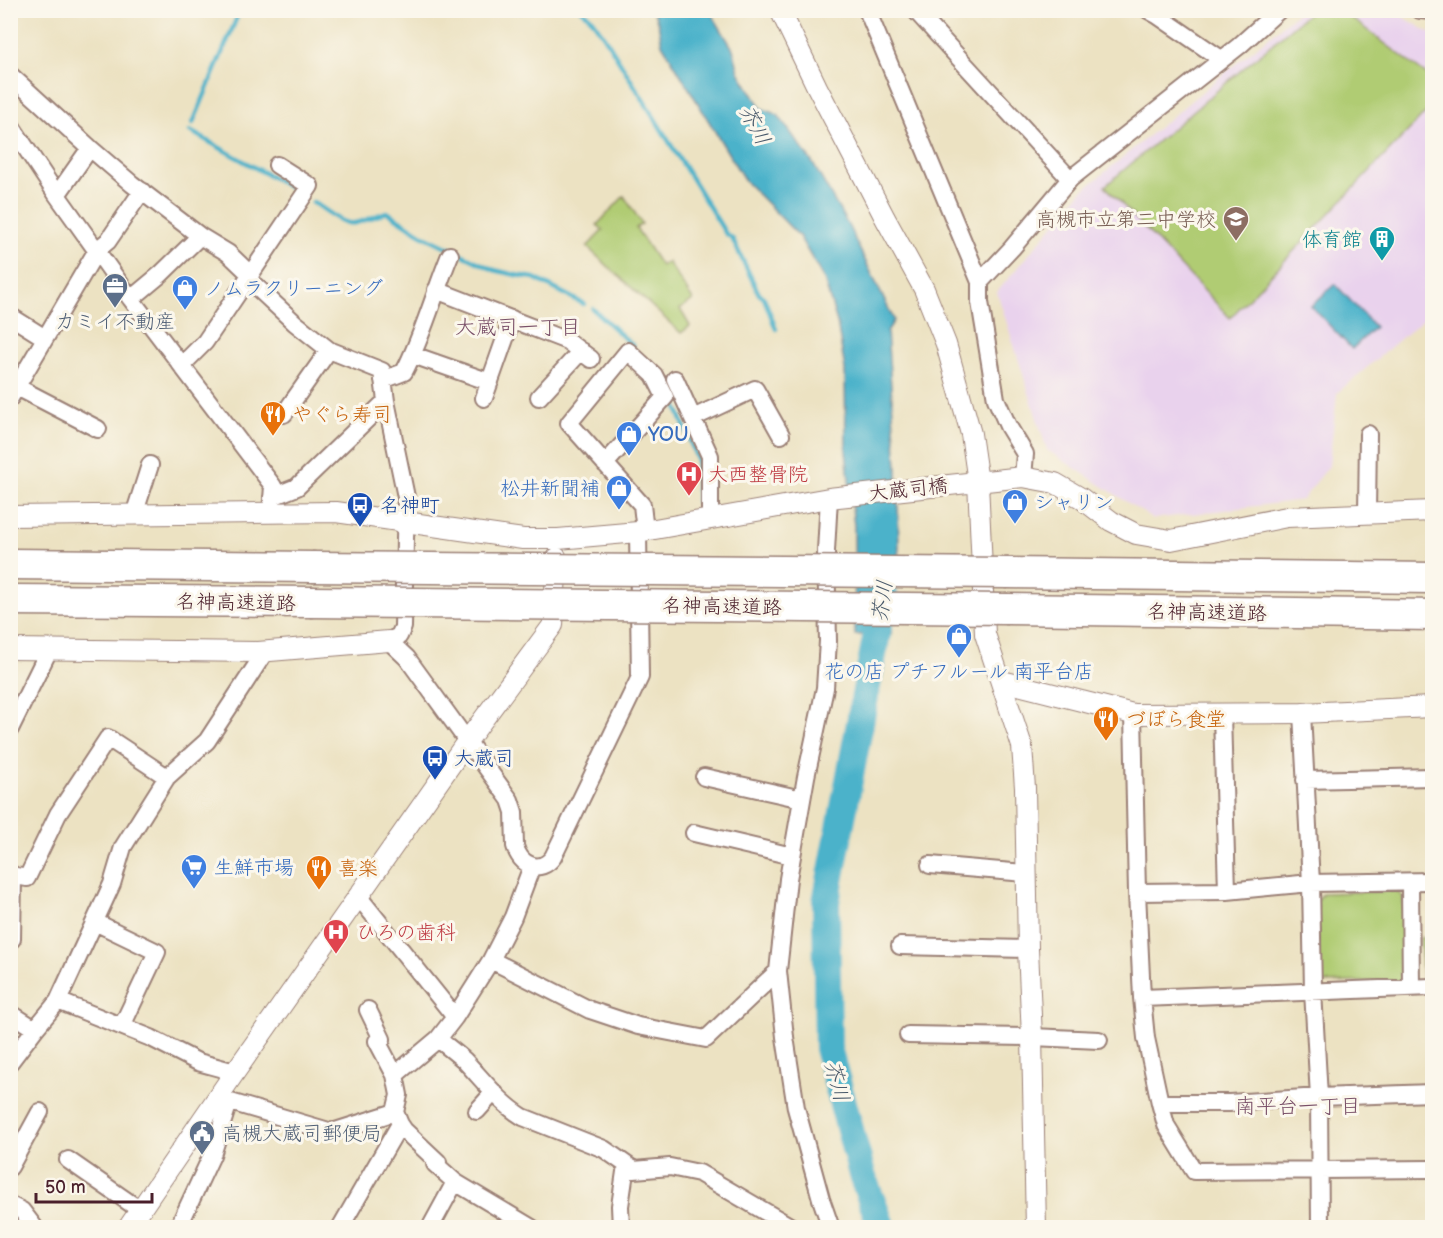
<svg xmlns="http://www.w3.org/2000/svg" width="1443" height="1238" font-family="'Balsamiq Sans','Klee One',sans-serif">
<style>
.built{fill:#e9d2ed}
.green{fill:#b0cc73;stroke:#7d764f;stroke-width:1.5}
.water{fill:#4bb2ca;stroke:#4a687a;stroke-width:1.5}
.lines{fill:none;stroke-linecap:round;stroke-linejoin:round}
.stream{stroke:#4bb2ca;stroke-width:4.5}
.river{stroke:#4bb2ca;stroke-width:28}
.minor-casing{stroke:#9b8076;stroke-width:20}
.tertiary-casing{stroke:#9b8076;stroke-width:22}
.motorway-casing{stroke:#9b8076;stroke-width:33}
.minor{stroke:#fff;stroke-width:16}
.tertiary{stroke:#fff;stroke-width:20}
.motorway{stroke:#fff;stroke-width:30}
.motorway-bridge-casing{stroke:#9b8076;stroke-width:33;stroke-linecap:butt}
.motorway-bridge{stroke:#fff;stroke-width:30}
.labels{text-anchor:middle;stroke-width:6;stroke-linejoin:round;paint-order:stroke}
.education-label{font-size:20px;fill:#785e54;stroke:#fbf7ec;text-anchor:end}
.culture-label{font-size:20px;fill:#0d838f;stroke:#fbf7ec;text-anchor:end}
.shop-label{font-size:20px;fill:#366cbe;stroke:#fbf7ec;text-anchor:start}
.service-label{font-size:20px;fill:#4e5e75;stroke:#fbf7ec}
.food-label{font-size:20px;fill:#c56008;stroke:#fbf7ec;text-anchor:start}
.health-label{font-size:20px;fill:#be3a42;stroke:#fbf7ec;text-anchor:start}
.street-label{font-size:20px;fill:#4a1f2b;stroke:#fbf7ec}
.transit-label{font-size:20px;fill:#164399;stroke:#fbf7ec;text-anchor:start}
.water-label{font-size:21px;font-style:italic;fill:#4a5a6b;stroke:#fbf7ec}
.neighbourhood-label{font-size:21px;fill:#7a5169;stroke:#fbf7ec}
</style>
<rect width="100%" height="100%" fill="#fbf7ec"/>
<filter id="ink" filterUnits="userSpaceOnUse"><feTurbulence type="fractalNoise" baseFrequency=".0167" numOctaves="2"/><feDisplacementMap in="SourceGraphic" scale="12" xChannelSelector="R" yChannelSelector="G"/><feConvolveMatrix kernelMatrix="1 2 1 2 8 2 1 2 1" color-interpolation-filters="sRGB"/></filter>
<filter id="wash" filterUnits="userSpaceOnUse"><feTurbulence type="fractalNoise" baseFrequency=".008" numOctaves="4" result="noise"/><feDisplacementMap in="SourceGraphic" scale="24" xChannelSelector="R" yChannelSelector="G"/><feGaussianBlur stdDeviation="1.35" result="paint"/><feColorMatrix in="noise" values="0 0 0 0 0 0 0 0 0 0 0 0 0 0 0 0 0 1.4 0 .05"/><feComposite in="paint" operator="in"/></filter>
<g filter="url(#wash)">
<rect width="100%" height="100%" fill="#ece2c2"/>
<!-- built -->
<path class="built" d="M1300,11H1393L1432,34V312L1337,393L1329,466L1302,500L1153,519L1047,450L997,292L1082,191Z"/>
<!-- green -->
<path class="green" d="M1312,10L1342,11L1432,79V106L1230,318L1105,186Z
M624,196L642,224L636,228L661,266L668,262L693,300L680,309L690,326L681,333L587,247L603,230L597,225Z
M1397,891L1403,897L1407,975L1400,981L1319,983L1317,901L1323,893Z
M1432,937V981H1423L1420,938Z"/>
<!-- water -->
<path class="water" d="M653,11H710L733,49L739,72L761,108L778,115L812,162L848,225L894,320L887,332L897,466L899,547L891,634L855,635L854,526L846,451L845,369L837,322L824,279L799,236L745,181L662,44L658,23Z
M1335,284L1375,327L1352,349L1311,306Z"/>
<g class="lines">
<!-- stream -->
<path class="stream" d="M582,10L591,18L605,38L726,234L732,238L759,294L764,298L776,329
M193,123L240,10
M190,131L293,189
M313,202C323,208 343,226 355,223C366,221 377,215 387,212L424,236L494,270L516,275L534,278L584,304
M593,309L632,345
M672,395L697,459V502"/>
<!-- river -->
<path class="river" d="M882,1228L863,1178L828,1048L826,902L884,596"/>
</g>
</g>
<g filter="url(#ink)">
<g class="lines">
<!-- minor casing -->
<g class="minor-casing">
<path id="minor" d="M867,10L980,282
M915,10L1070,179
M1148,10L1157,15L1221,59
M1420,10L1432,11
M10,75L90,148L132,184L200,236L228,253L251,275
M10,124L57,195L131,299L273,486L271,513
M57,195L90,148
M248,279L295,323L329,350L382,371L386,401L406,497L403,627L399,636L389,641L407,658L510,800L514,812L515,846C520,865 540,875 553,857L640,677L638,532
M436,290L567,341L591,359
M131,299L161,274L200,236
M10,316L45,338
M413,355L490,382
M182,365L205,342L310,186L277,165
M675,379L710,456V518
M383,380L404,372C423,336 434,294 450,255
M17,387L98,429
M539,397L581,351
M10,398L97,250L108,241L142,191
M484,398L512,319
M284,414L329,350
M693,418L755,389L781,435
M605,464L665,397L654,375L628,351L569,423L642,505L645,531
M1023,477L1025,454L1008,426L996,399L980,302V282L1012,248L1070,179L1239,46L1279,10
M272,497L297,487L386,401
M829,498L826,551L828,641L825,688L806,777L788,879L778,971L785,1037L796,1108L821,1199L831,1228
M1367,514L1368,434
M134,515L150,465
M1302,713L1311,883L1313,991L1319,1097L1320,1228
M1133,714L1137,892L1142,998L1146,1038L1160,1103H1229L1319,1097L1432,1093
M1222,714L1227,891
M10,729L49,650
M704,777L802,799
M1305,780L1432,777
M694,833L792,856
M930,865L1026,873
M10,875L27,878L58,814L108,738L167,777
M1410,882L1411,988
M1137,892L1227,891L1311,883L1432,881
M358,896L455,1017
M95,922L157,952L122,1026
M12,939L13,875
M900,946L1028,949
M491,960L590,1010L638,1026L706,1039L778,971
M1142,998L1432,987
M58,1001L151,1038L198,1062L235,1072
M368,1010L382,1039L377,1041L395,1075L399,1095L395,1112L400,1124L404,1130L438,1162L435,1164L455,1182L532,1228
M10,1013L35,1029L58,1001L112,884L123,847L167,777L207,741L265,652
M908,1035L1032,1037L1099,1040
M438,1039C447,1046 456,1053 464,1060C483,1080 500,1103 523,1117L604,1149L634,1170L670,1167L699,1173L793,1228
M10,1062L35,1029
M395,1075L438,1039L455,1017L491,960L513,917L532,866
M217,1098L332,1132L395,1112
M1160,1103L1166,1125L1194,1171L1432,1169
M477,1111L494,1092
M68,1160L140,1210
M10,1167L40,1112
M10,1205L22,1211L35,1228
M178,1228L212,1155L229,1102
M340,1228L400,1124
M430,1228L455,1182
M621,1228L620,1206L626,1165"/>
</g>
<!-- tertiary casing -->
<g class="tertiary-casing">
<path id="tertiary" d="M780,10L817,87L885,218L924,289L946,344L971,434L978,482L985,634L1022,746L1025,788L1028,949L1032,1037L1036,1228
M10,516L336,512L523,539H558L638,532L829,498L1023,477L1055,483L1081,498L1111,521L1136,534L1171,540L1287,517L1432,511
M10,649L258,652L389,641
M1002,681L1133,714L1302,713L1432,707
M128,1228L235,1072L468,740L553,625L557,558"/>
</g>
<!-- motorway casing -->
<g class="motorway-casing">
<path id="motorway" d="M10,564L312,567
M1008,573L1432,578
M10,600L311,602
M1008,609L1432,615"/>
</g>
<!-- minor -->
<use href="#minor" class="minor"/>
<!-- tertiary -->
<use href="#tertiary" class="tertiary"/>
<!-- motorway -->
<use href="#motorway" class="motorway"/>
<!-- motorway-bridge casing -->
<g class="motorway-bridge-casing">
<path id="motorway-bridge" d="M312,567L1008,573
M311,602L1008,609"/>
</g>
<!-- motorway-bridge -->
<use href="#motorway-bridge" class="motorway-bridge"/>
</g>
</g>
<!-- icons -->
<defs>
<g id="school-pin" transform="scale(1.35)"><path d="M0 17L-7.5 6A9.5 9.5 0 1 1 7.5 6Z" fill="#8d6e63" stroke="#fbf7ec"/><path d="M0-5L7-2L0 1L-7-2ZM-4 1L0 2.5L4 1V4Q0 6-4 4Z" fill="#fff"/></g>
<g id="building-pin" transform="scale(1.35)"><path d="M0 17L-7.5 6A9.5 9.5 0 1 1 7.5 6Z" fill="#0f9aa8" stroke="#fbf7ec"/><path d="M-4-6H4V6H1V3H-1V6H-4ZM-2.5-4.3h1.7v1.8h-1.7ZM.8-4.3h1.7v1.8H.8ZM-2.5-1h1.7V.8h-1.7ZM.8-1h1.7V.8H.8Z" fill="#fff"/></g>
<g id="office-pin" transform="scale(1.35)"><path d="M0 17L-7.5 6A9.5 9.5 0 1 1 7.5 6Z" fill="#5c6f8a" stroke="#fbf7ec"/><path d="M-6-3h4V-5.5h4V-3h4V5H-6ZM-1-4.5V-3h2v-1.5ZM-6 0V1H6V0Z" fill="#fff"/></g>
<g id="shop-pin" transform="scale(1.35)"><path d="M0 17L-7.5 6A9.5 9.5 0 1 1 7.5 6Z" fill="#3f7fe0" stroke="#fbf7ec"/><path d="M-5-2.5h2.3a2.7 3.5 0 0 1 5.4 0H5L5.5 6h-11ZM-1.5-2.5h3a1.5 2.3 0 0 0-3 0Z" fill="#fff"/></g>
<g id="restaurant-pin" transform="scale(1.35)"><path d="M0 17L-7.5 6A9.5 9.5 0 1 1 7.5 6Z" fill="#e8710a" stroke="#fbf7ec"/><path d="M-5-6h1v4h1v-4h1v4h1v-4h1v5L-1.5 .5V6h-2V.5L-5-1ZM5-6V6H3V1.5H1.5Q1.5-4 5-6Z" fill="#fff"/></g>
<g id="hospital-pin" transform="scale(1.35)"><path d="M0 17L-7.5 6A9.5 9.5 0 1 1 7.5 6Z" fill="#e0444e" stroke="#fbf7ec"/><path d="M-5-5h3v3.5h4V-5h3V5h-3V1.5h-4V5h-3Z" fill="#fff"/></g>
<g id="bus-pin" transform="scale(1.35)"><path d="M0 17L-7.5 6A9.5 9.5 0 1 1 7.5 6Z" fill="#1a4fb4" stroke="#fbf7ec"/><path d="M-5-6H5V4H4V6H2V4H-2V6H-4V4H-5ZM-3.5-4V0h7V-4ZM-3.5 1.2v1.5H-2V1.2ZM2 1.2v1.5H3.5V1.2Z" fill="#fff"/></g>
<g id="supermarket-pin" transform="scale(1.35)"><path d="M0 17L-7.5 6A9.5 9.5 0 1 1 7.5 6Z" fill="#3f7fe0" stroke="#fbf7ec"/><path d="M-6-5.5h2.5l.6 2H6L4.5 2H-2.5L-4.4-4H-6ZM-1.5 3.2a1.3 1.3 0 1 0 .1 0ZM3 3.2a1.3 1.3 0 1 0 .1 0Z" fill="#fff"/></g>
<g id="civic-pin" transform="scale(1.35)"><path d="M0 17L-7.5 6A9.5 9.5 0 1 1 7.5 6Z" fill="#5c6f8a" stroke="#fbf7ec"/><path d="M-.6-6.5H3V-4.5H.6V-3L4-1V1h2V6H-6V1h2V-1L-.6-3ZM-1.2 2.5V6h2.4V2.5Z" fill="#fff"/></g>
</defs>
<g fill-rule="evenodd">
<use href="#school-pin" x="1236" y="219"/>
<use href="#building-pin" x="1382" y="239"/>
<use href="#office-pin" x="115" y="286"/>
<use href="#shop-pin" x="185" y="288"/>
<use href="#restaurant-pin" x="273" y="414"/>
<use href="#shop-pin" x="629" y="434"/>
<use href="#hospital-pin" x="689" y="474"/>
<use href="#shop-pin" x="619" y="488"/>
<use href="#shop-pin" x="1015" y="502"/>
<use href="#bus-pin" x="360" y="505"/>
<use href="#shop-pin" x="959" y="636"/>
<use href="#restaurant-pin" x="1106" y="719"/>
<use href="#bus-pin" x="435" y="758"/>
<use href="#supermarket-pin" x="194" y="867"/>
<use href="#restaurant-pin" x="319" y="868"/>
<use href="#hospital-pin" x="336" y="932"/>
<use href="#civic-pin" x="202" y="1133"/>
</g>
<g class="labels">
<!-- education labels -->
<g class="education-label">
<text x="1216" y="226">高槻市立第二中学校</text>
</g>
<!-- culture labels -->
<g class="culture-label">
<text x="1362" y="246">体育館</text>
</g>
<!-- shop labels -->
<g class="shop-label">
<text x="204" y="295">ノムラクリーニング</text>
<text x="648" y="441">YOU</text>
<text x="600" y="495" text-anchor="end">松井新聞補</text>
<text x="1034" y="509">シャリン</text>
<text x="959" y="678" text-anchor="middle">花の店 プチフルール 南平台店</text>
<text x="214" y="874">生鮮市場</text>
</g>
<!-- service labels -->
<g class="service-label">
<text x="115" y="328">カミイ不動産</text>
<text x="222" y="1140" text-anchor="start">高槻大蔵司郵便局</text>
</g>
<!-- food labels -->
<g class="food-label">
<text x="292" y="421">やぐら寿司</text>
<text x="1126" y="726">づぼら食堂</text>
<text x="338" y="875">喜楽</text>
</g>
<!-- health labels -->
<g class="health-label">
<text x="708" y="481">大西整骨院</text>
<text x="356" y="939">ひろの歯科</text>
</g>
<!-- street labels -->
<g class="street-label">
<text transform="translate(908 489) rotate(-6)" y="7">大蔵司橋</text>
<text transform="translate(236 602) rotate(1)" y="7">名神高速道路</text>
<text transform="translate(722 606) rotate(1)" y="7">名神高速道路</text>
<text transform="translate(1207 612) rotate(1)" y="7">名神高速道路</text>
</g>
<!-- transit labels -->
<g class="transit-label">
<text x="380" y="512">名神町</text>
<text x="454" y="765">大蔵司</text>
</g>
<!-- water labels -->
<g class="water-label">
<text transform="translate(755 125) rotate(62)" y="7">芥川</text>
<text transform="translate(882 601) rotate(-82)" y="7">芥川</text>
<text transform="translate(837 1081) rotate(75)" y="7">芥川</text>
</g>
<!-- neighbourhood labels -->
<g class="neighbourhood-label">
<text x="518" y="334">大蔵司一丁目</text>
<text x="1298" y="1113">南平台一丁目</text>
</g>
</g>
<!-- margin -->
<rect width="1443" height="1238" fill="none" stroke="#fbf7ec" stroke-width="36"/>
<!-- scale -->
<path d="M36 1193v9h116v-9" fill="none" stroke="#4a1f2b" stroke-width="3"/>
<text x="45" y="1193" font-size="18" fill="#4a1f2b" stroke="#fbf7ec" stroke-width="4.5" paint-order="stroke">50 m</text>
</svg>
